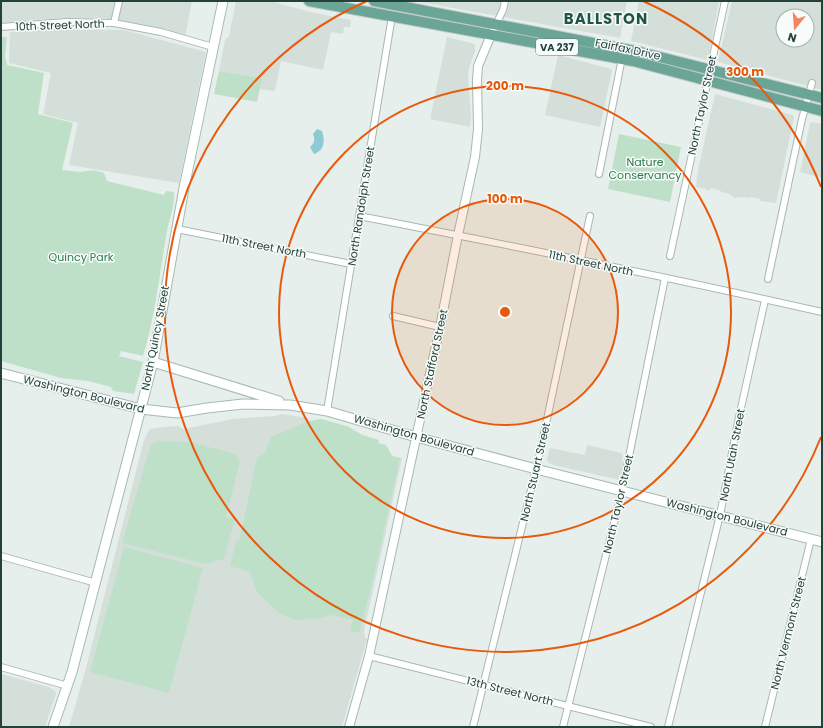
<svg xmlns="http://www.w3.org/2000/svg" width="823" height="728" font-family="Poppins,sans-serif">
<style>
.built{fill:#d4dfda;fill-rule:evenodd}
.green{fill:#bfe0c8}
.water{fill:#8ec9d4}
.lines{fill:none;stroke-linecap:round;stroke-linejoin:round}
.minor-casing{stroke:#a8b8b2;stroke-width:8}
.tertiary-casing{stroke:#a8b8b2;stroke-width:10}
.secondary-casing{stroke:#a4bbb3;stroke-width:11}
.primary-casing{stroke:#c2cac8;stroke-width:12}
.minor{stroke:#fff;stroke-width:6}
.tertiary{stroke:#fff;stroke-width:8}
.secondary{stroke:#fff;stroke-width:9}
.primary{stroke:#6aa596;stroke-width:10}
.ring{fill:none;stroke:#e8590c;stroke-width:2}
.labels{text-anchor:middle;stroke-width:3;stroke-linejoin:round;paint-order:stroke}
.shield{fill:#f7fbf9;stroke:#637a73;stroke-width:1}
.shield-label{font-size:10px;font-weight:bold;fill:#24423a}
.street-label{font-size:11px;fill:#24423a;stroke:#f7fbf9}
.park-label{font-size:11px;fill:#2d7a4b;stroke:#f7fbf9}
.district-label{font-size:15px;font-weight:bold;letter-spacing:1px;fill:#1f5548;stroke:#f7fbf9}
.centre{fill:#e8590c;stroke:#f7fbf9;stroke-width:2}
.ring-label{font-size:12px;text-anchor:middle;font-weight:bold;fill:#e8590c;stroke:#f7fbf9;stroke-width:3;stroke-linejoin:round;paint-order:stroke}
</style>
<rect width="100%" height="100%" fill="#e6efeb"/>
<!-- built -->
<path class="built" d="M1,1H192L185,37L142,24L103,18H63L1,23Z
M236,1H271L310,12L351,20L350,27H344L343,34L331,32L323,70L281,61L275,91L259,89L262,78L219,71L225,40L229,36Z
M414,1H627L620,38Z
M639,1H719L708,60L631,41Z
M732,1H822V90L718,62ZM783,16H807V40H783Z
M56,29L124,30L206,52L179,183L69,165L78,123L43,114L51,73L9,63L10,32Z
M447,37L475,44V51L469,68L468,77L471,116L470,127L430,119Z
M558,55L611,69L612,71L600,127L545,115Z
M715,94L785,113L793,115L794,117L776,203L760,201V199L750,197L749,198L741,197L734,198L730,194L721,192V191L711,188L710,191L706,190V189L696,187L697,175Z
M813,122L822,124V178L800,172L810,123Z
M282,414L308,418L310,421L321,419L349,427L362,435L379,440L378,443L386,445L392,456L402,458L364,631L365,637L367,639L342,727H69L86,668L144,440L148,432L150,429L164,427L178,426L183,429L233,419L275,416Z
M587,445L622,453L623,467L620,480L553,465L548,462L547,459L550,448L585,455Z
M1,674L49,687L55,691L56,694L45,727H1Z"/>
<!-- green -->
<path class="green" d="M1,37H7L5,57L7,65L44,73L38,114L73,123L62,170L80,172L94,170L104,173L107,181L164,195L166,191L174,192C175,207 168,222 166,237C159,277 155,317 143,356L121,351L119,356L143,362L134,394L113,391L111,387L88,381L61,378L1,361Z
M219,71L262,78L257,102L214,94Z
M619,134L681,147L670,202L608,189Z
M321,419L349,427L362,435L379,440L378,443L386,445L392,456L400,458L371,588L359,633L350,631L353,620L332,615L320,618L296,620L280,614L257,592L250,572L230,566L236,541H239L257,458L265,453L271,437L310,421Z
M158,441L190,442L235,454L240,461L226,517L235,519L224,559L205,564L122,543L151,444Z
M124,547L203,568L169,693L90,672Z"/>
<!-- water -->
<path class="water" d="M317,129L322,131C325,141 325,150 314,154L310,147C315,143 315,139 313,134Z"/>
<g class="lines">
<!-- minor casing -->
<g class="minor-casing">
<path id="minor" d="M114,23L119,1
M1,27L67,22L114,23L161,32L213,47
M491,35L503,10L505,1
M599,174L624,48
M359,216C514,246 668,277 822,312
M177,229L351,264
M670,256L725,1
M768,279L802,119L812,83
M393,316L440,327
M327,411L392,16
M1,556L96,583
M369,656L651,727
M1,667L68,686
M473,727L539,457L590,216
M563,727L622,491L665,278
M668,727L720,515L739,417L765,300
M765,727L811,539"/>
</g>
<!-- tertiary casing -->
<g class="tertiary-casing">
<path id="tertiary" d="M349,727L369,656L440,327L458,235L475,157L478,129L477,80L478,66L491,35"/>
</g>
<!-- secondary casing -->
<g class="secondary-casing">
<path id="secondary" d="M153,362L279,401
M1,373L141,409L177,413L207,408L243,404L290,405L327,411L416,437L536,469L822,542
M53,727L72,672L153,362L184,188L223,1"/>
</g>
<!-- primary casing -->
<g class="primary-casing">
<path id="primary" d="M309,1L633,61L822,111
M374,1L640,52L822,98"/>
</g>
<!-- minor -->
<use href="#minor" class="minor"/>
<!-- tertiary -->
<use href="#tertiary" class="tertiary"/>
<!-- secondary -->
<use href="#secondary" class="secondary"/>
<!-- primary -->
<use href="#primary" class="primary"/>
</g>
<!-- distance rings -->
<circle cx="505" cy="312" r="113" fill="#e8590c" fill-opacity=".12"/>
<g class="ring">
<circle cx="505" cy="312" r="113"/>
<circle cx="505" cy="312" r="226"/>
<path d="M821 437A340 340 0 1 1 367 1M643 1A340 340 0 0 1 821 187"/>
</g>
<g class="labels">
<!-- shield labels -->
<rect class="shield" x="536" y="39" width="42" height="16" rx="3"/>
<g class="shield-label">
<text x="557" y="51">VA 237</text>
</g>
<!-- street labels -->
<g class="street-label">
<text transform="translate(60 25) rotate(-2)" y="4">10th Street North</text>
<text transform="translate(628 49) rotate(12)" y="4">Fairfax Drive</text>
<text transform="translate(702 105) rotate(-78)" y="4">North Taylor Street</text>
<text transform="translate(361 206) rotate(-81)" y="4">North Randolph Street</text>
<text transform="translate(264 246) rotate(11)" y="4">11th Street North</text>
<text transform="translate(591 263) rotate(12)" y="4">11th Street North</text>
<text transform="translate(155 338) rotate(-79)" y="4">North Quincy Street</text>
<text transform="translate(432 364) rotate(-78)" y="4">North Stafford Street</text>
<text transform="translate(84 394) rotate(14)" y="4">Washington Boulevard</text>
<text transform="translate(414 435) rotate(16)" y="4">Washington Boulevard</text>
<text transform="translate(732 455) rotate(-79)" y="4">North Utah Street</text>
<text transform="translate(535 472) rotate(-77)" y="4">North Stuart Street</text>
<text transform="translate(618 504) rotate(-77)" y="4">North Taylor Street</text>
<text transform="translate(727 517) rotate(14)" y="4">Washington Boulevard</text>
<text transform="translate(788 633) rotate(-76)" y="4">North Vermont Street</text>
<text transform="translate(510 691) rotate(14)" y="4">13th Street North</text>
</g>
<!-- park labels -->
<g class="park-label">
<text x="645" y="166">Nature<tspan x="645" dy="13">Conservancy</tspan></text>
<text x="81" y="261">Quincy Park</text>
</g>
<!-- district labels -->
<g class="district-label">
<text x="606" y="24">BALLSTON</text>
</g>
</g>
<circle cx="505" cy="312" r="6" class="centre"/>
<g class="ring-label">
<text x="745" y="76">300 m</text>
<text x="505" y="90">200 m</text>
<text x="505" y="203">100 m</text>
</g>
<!-- border -->
<rect width="823" height="728" fill="none" stroke="#24423a" stroke-width="4"/>
<!-- north arrow -->
<g transform="translate(795 28) rotate(197)"><circle r="19" fill="#f7fbf9" stroke="#a3b1ad"/>
<path d="M0-3L7 15L0 10L-7 15Z" fill="#f4845f"/>
<text y="-6" font-size="11" font-weight="bold" text-anchor="middle" fill="#24423a">N</text>
</g>
</svg>
